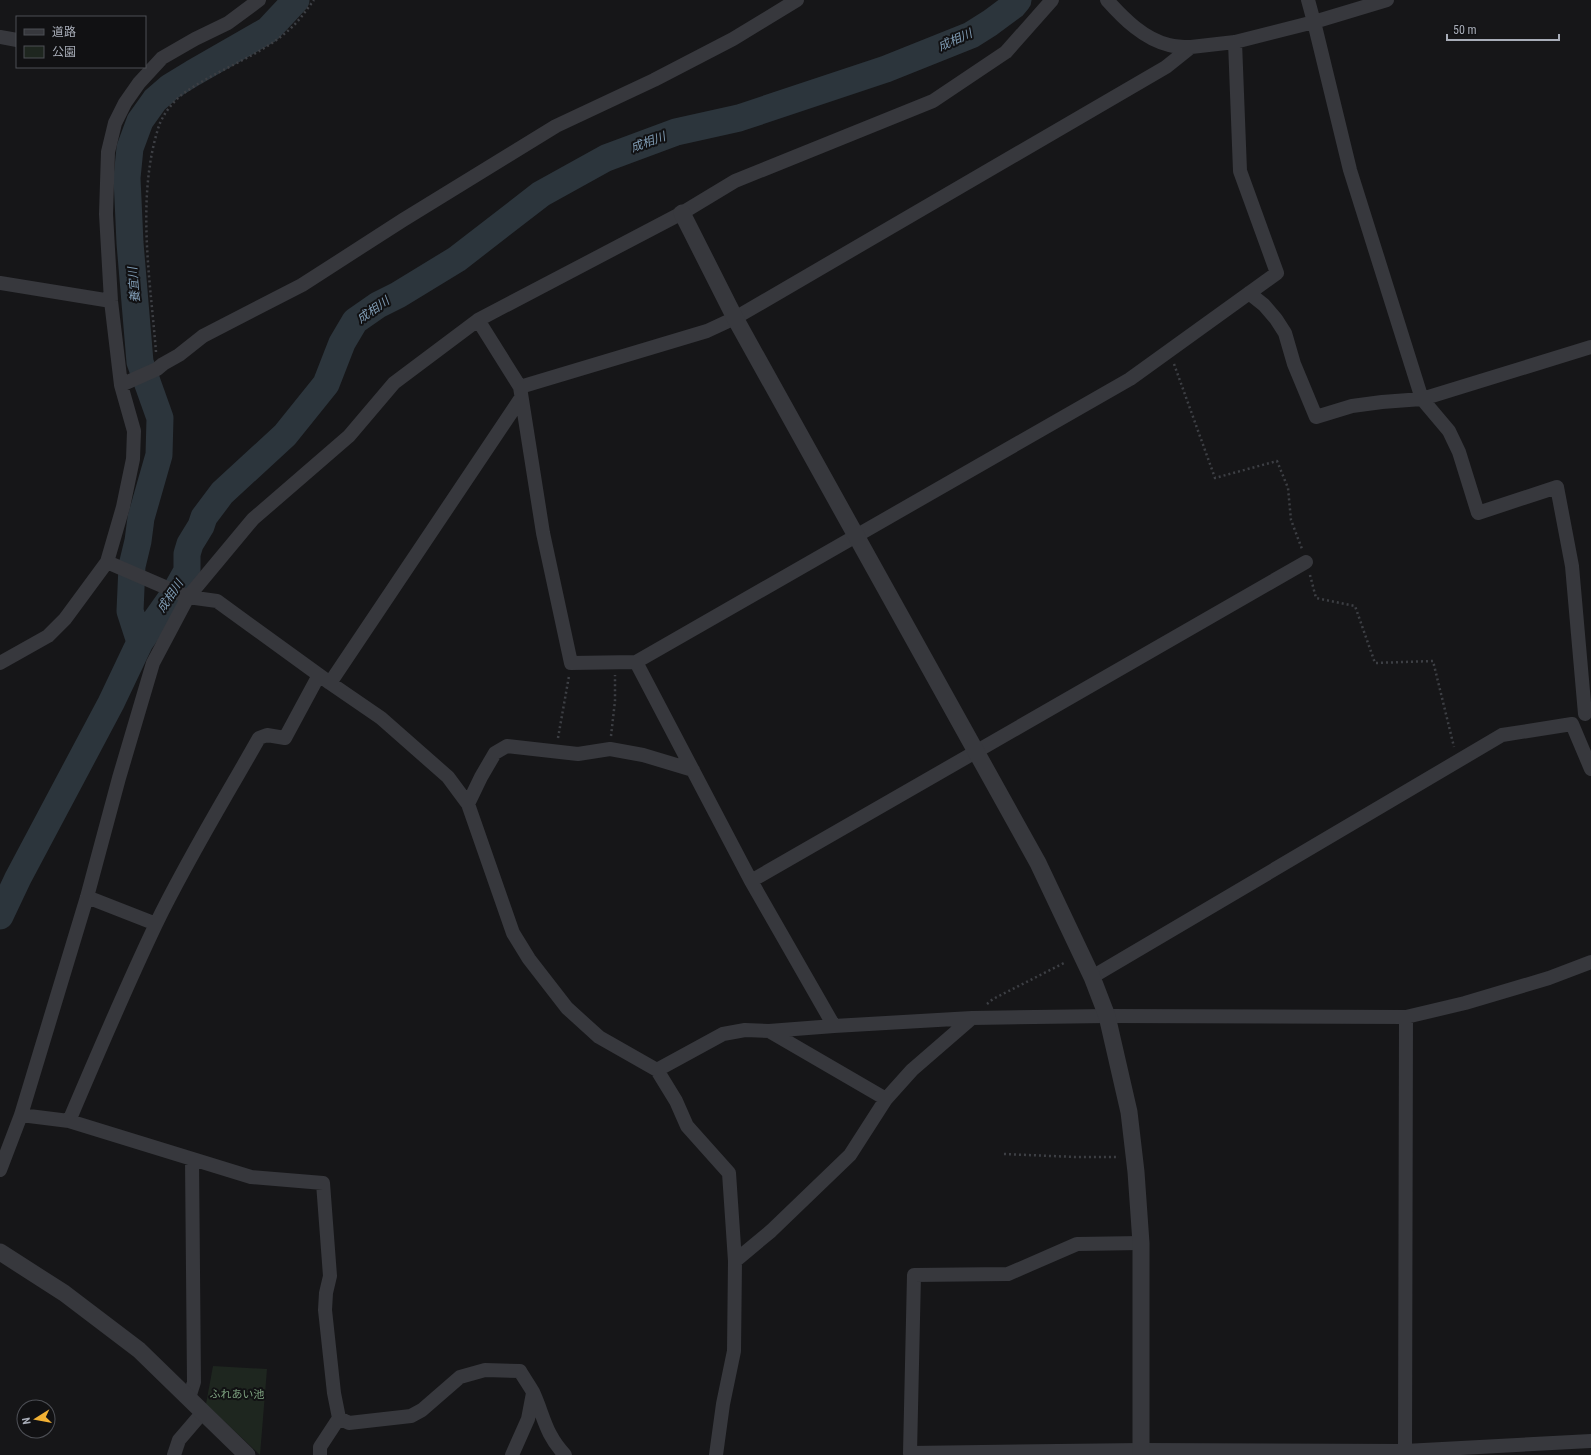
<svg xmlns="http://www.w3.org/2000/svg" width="1591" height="1455" font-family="'Roboto Condensed','Noto Sans JP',sans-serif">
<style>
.green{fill:#1e261f}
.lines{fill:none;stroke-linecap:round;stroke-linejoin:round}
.river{stroke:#2c353c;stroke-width:27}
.path{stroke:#3d3f44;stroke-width:2.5;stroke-dasharray:2 3;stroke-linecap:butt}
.minor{stroke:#37383d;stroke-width:14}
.tertiary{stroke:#37383d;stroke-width:17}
.labels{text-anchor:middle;stroke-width:4;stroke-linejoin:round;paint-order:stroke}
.park-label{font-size:11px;fill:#7fa381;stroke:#111113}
.water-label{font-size:12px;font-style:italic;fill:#7f9bb3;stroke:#111113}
</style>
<rect width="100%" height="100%" fill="#161618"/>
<!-- green -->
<path class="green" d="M213,1366L267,1369L260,1455L206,1404Z"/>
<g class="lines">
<!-- river -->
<path class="river" d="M140,642L130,611L132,566L138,541L141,518L159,455L160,418L140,362L130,243L127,178L130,148L140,121L155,100L170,87L193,73L268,30L296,0
M0,916L18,878L111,703L140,642L174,594L187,571V554L190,544L201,526L204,517L222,493L285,435L326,384L342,343L355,321L378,305L398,295L457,259L541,194L606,158L676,132L739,118L886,69L971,35L990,23L1013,6L1018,0"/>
<!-- path -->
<path class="path" d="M156,352C151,288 140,222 151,158C153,147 156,134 160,123C166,110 176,98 187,91C220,68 261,56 291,28C300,20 307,9 314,0
M1174,364L1215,478L1277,461L1288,488L1291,520L1302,549
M1310,575L1316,598L1355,606L1375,663L1433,661L1454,747
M611,736L615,701V675
M558,738L569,676
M987,1004L993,999L1064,963
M1004,1154L1075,1157H1119"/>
<!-- minor -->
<path class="minor" d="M1107,0C1124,19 1144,39 1169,45C1176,47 1184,47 1191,47
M1387,0L1314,22L1350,170L1422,399L1591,347
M0,37L17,40
M1235,42L1240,171L1277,273L1130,379L636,662L751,881L834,1026L972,1018L1107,1016L1406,1017L1465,1003L1549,978L1591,962
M0,283L111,301
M1249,293L1264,305L1276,319L1285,333L1294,364L1316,417L1352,406L1382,402L1422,399L1449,431L1459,452L1478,513L1557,487L1572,566L1585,714
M478,320L520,387L543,533L571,663L636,662
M121,385L157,369L163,364L179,355L203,336L302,285L403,220L556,126L654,80L733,39L797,0
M520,387L707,331L735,318L1166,67L1191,47L1235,42L1314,22L1308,0
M107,562L188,597L217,601L330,683L381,718L448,777L468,804L513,933L529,959L567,1008L599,1037L657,1070L676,1101L687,1126L729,1173L735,1261L734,1351L723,1404L716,1455
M0,663L48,636L65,619L107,562L123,507L133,459L134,431L121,385L111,301L106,214L108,152L115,123L125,103L139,83L162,58L195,39L228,23L259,0
M330,683L521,398
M468,804L481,777L495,753L507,746L578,754L610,749L643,755L693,770
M751,881L1306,562
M87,897L156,924
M1092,977L1502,735L1572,724L1591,769
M769,1031L834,1026
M657,1070L723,1034L745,1030L769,1031L886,1099
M21,1115L69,1121L251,1177L323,1183L330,1276L326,1293L325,1310L334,1393L339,1418L320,1447V1455
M69,1121C97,1055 125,989 156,924C187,860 224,800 259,738L267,735L285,738L319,675
M0,1170L21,1115L87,897L119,778L153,663L188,597L253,519L349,436L394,383L478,320L682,213L735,181L933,101L1006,52L1052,0
M1141,1243L1077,1244L1008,1274L914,1275L910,1453L1141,1450L1405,1451L1591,1441
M735,1261L771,1231L850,1155L886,1099L912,1070L972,1018
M189,1398L194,1382L192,1159
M339,1418L349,1423L411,1416L422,1410L460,1377L485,1370L520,1371C524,1378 529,1385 533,1392C544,1416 545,1434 565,1455
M174,1455L179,1440L203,1412
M512,1455L528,1419L533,1393
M1405,1455L1406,1017"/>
<!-- tertiary -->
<path class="tertiary" d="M682,213L735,318L1038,863L1092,977L1107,1016L1129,1112L1136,1172L1141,1243V1455
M0,1252L64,1293L139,1350L247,1455"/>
</g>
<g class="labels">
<!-- park labels -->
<g class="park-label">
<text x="237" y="1398">ふれあい池</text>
</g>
<!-- water labels -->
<g class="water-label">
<text transform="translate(955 40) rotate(-24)" y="4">成相川</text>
<text transform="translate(648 142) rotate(-20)" y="4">成相川</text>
<text transform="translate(134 285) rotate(-95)" y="4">養宜川</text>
<text transform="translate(373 310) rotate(-35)" y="4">成相川</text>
<text transform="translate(170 596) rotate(-56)" y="4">成相川</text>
</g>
</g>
<!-- legend -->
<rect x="16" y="16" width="130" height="52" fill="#111113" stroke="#4d4f55"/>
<rect x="24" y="29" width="20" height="6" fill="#37383d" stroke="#4d4f55"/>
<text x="52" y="36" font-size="12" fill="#a8adb8">道路</text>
<rect x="24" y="46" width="20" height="12" fill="#1e261f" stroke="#4d4f55"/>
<text x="52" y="56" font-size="12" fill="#a8adb8">公園</text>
<!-- north arrow -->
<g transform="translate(36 1419) rotate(259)"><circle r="19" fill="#111113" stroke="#4d4f55"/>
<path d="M0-3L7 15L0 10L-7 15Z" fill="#f2b134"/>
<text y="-6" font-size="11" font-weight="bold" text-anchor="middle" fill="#a8adb8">N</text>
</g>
<!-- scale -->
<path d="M1447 34v6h112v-6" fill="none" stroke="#a8adb8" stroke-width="2"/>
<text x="1453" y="34" font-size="12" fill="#a8adb8" stroke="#111113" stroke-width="3" paint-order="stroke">50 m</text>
</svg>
